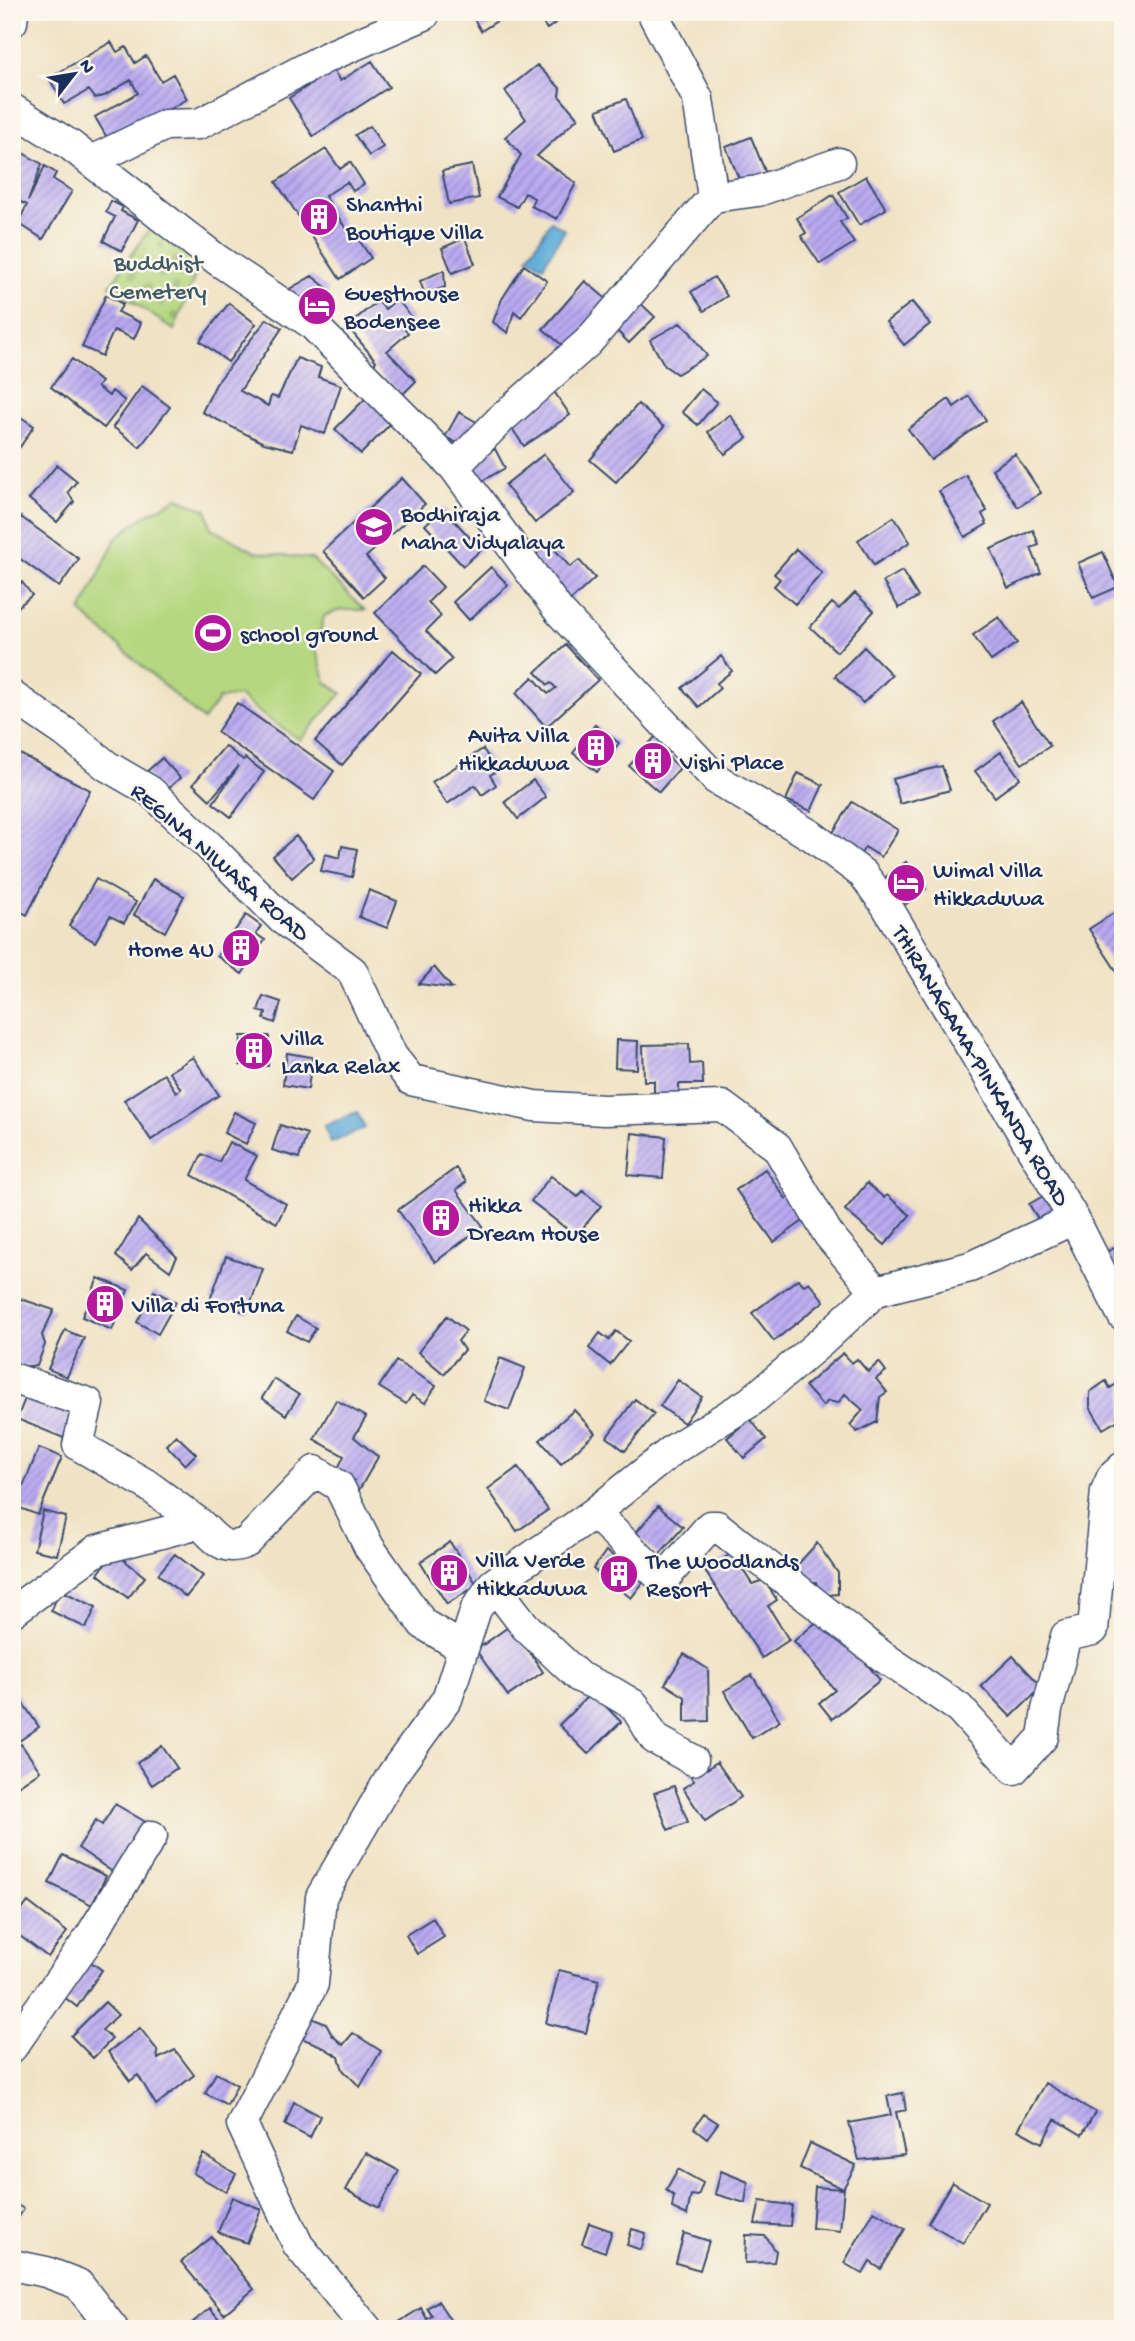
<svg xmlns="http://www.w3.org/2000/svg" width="1135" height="2341" font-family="'Gochi Hand',sans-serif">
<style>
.cemetery{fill:url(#cemetery-stones);stroke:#68836e;stroke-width:2}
.park{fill:#b5d77f;stroke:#68836e;stroke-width:2}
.water{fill:#5fabd8;stroke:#3d6d9b;stroke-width:2}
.building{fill:url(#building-hatch)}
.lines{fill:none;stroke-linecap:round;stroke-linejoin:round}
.minor-casing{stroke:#3b4a6d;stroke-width:33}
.minor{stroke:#fff;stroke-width:30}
.labels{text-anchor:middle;stroke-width:5;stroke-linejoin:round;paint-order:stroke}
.poi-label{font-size:24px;fill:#1b2f5e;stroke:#fbf7ec;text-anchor:start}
.park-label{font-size:24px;fill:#425966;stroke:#fbf7ec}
.street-label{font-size:24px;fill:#1b2f5e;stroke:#fbf7ec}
</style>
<defs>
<pattern id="cemetery-stones" width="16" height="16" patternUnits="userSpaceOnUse" patternTransform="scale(1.75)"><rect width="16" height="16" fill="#b5d77f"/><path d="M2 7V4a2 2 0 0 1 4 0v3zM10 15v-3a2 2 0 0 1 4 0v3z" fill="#9bb970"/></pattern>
<pattern id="building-hatch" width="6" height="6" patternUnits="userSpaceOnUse" patternTransform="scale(1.75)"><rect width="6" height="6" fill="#b9aaf1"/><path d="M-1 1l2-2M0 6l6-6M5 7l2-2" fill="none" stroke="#968bc6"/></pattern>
</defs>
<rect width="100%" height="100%" fill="#fbf7ec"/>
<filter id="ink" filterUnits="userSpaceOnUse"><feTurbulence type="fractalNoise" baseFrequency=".0143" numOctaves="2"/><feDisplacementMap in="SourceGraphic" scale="14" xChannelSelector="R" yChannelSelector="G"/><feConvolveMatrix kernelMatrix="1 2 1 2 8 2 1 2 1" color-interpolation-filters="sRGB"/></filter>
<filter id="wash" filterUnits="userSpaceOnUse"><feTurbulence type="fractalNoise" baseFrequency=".00686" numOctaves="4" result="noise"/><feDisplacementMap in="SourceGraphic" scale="28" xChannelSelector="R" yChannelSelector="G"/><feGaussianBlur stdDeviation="1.57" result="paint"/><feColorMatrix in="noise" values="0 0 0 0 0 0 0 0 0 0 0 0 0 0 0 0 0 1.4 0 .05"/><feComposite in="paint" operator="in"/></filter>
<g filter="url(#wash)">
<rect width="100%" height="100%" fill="#f0e3c5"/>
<!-- cemetery -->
<path class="cemetery" d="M151,227L200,263L174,330L110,286Z"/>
<!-- park -->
<path class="park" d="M177,498L207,510L211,528L255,552L312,559L365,610H340L324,616L316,650L326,682L342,693L300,740L264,716L239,696L219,699L203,720L81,612L116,538L146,515Z"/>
<!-- water -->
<path class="water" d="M551,221L565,230L543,266L528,257Z
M357,1112L365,1128L331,1143L324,1126Z"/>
<g id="blocks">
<!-- building -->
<path class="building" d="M470,12H511L481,31Z
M535,12H571L547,29Z
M111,42L117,52L126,47L135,63L146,56L161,81L173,74L187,99L110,143L95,117L138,93L131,80L104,96L95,98L89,90L64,104L49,78Z
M372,61L389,87L313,136L289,98L333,70L340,81Z
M537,65L560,88L559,96L578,118L537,156L576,183L557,219L531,206L534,198L525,193L517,207L497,197L521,155L505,137L526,119L505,91Z
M626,99L642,140L614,151L597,110Z
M370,126L383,147L369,156L355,135Z
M751,137L767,176L742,186L726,147Z
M12,147L42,164L28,201L45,166L56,173L53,179L72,191L43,239L18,223L27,205L19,201L12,219Z
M326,149L340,169L350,162L364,184L353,191L347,182L325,196L353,240L357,237L371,258L340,279L276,182Z
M472,165L479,198L449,204L442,171Z
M866,176L886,209L859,225L839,192Z
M833,195L847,218L840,222L854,243L820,264L801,236L806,233L797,218Z
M111,201L123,207L121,211L138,220L122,251L103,241L115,217L106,212Z
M465,238L475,264L452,273L442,248Z
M524,265L547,281L521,317L514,311L508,333L493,322L502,299Z
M444,270L445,287L425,295L420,281Z
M312,276L328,289L327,321L288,290Z
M714,277L727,296L704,311L691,292Z
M585,281L610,302L569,351L543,329Z
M106,295L123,304L118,312L141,323L134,339L114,330L102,356L82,347Z
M634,297L655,317L629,343L609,323Z
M397,299L413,319L403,327L408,333L387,351L416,381L402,395L373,367L376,361L347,326L378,301L385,309Z
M912,302L930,324L904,345L886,322Z
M229,303L256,324L228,362L200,341Z
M267,319L282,328L240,391L268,406L271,396L278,398L297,358L321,367L318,377L341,385L325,434L301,425L293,450L264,443L202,412L216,384Z
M680,323L690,332L707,356L677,374L665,366L650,340Z
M72,359L101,382L97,387L109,396L112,391L125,401L104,428L51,387Z
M142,386L170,407L140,447L113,427Z
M701,389L717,402L698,425L682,412Z
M553,390L570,415L524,446L507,421Z
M368,396L393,421L361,454L335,429Z
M969,396L986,420L931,460L908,429L949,399L954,407Z
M638,404L664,427L616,482L590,460Z
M12,411L34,426L20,447L12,441Z
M459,412L478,423L465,447L445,437Z
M730,415L747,438L725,454L708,432Z
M495,449L505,468L480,482L469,463Z
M544,454L574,492L535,523L505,485Z
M1015,454L1041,493L1018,507L992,469Z
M57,465L77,481L68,492L74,502L57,522L29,499Z
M966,475L987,511L982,514L987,524L965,537L939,491Z
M402,478L425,504L366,557L385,578L364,597L323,551Z
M443,508L481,550L463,566L425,525Z
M21,517L79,559L59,587L12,553V530Z
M894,517L910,542L874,565L858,540Z
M1033,530L1039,545L1031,548L1041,573L1008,588L991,549Z
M549,543L570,567L579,560L595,578L570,601L532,558Z
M796,549L822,573L795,604L774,586L780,579L774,574Z
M1103,552L1118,587L1093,598L1078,563Z
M423,566L443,587L428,602L441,616L426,631L452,659L435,675L375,613Z
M491,567L508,585L469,620L453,602Z
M902,571L918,597L899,608L883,582Z
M22,582L32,595L12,612V590Z
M855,593L874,611L837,652L810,627L832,603L839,609Z
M999,617L1017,643L991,661L973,635Z
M566,645L598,680L546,727L516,693L533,677L548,694L556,688L551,683L548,685L536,672Z
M864,647L892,675L863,703L835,676Z
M393,650L421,674L342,765L315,741Z
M721,656L732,671L717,683L720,688L699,707L682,688Z
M1021,702L1050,746L1022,764L993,721Z
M237,703L334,771L314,800L217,732Z
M595,725L619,743L597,772L573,753Z
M657,735L672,749L666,755L680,768L659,792L629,766Z
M225,746L243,760L245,758L264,772L231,817L213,803L239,766L210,800L193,784Z
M483,749L497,771L490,775L496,785L482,795L475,785L447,804L432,782Z
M12,750L90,790L27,915L12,907Z
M1001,752L1020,778L995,797L975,771Z
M162,758L180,778L163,793L145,773Z
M942,766L950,790L900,804L893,779Z
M798,773L823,785L811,811L786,800Z
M533,780L546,797L518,819L505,802Z
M852,802L898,830L881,857L865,847L858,858L829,839Z
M296,836L314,858L292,878L273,856Z
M342,846L357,849L352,877L321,871L325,854L340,858Z
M906,862L926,889L906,904L886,877Z
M96,879L136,902L124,923L110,916L95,942L69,926Z
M153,879L184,896L165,932L134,915Z
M369,890L397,901L387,928L359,917Z
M1123,907V977L1121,978L1089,929Z
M246,915L261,926L256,934L265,940L242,974L217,956Z
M434,967L452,988L419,984Z
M263,996L281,1002L275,1023L264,1019L266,1013L258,1011Z
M241,1036H269L268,1066L240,1065Z
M616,1040L638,1041L637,1069L615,1068Z
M689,1044L690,1064L702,1063L703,1084H679V1098H654V1081H644L643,1045Z
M287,1053L312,1057L308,1089L283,1085Z
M193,1057L219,1095L151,1140L124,1100L164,1074L176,1092L181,1089L169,1072Z
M234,1112L256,1123L246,1144L224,1133Z
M280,1125L307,1134L299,1158L272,1150Z
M632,1133L666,1137L663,1178L628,1175Z
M229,1142L257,1156L244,1180L286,1204L277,1223L192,1175L202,1154L219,1162Z
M456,1168L466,1182L456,1190L483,1226L435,1262L398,1210Z
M765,1169L786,1199L791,1196L807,1218L774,1242L736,1190Z
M551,1176L578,1197L583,1191L601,1206L576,1236L531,1201Z
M867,1183L884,1198L887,1195L910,1215L885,1245L845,1210Z
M1047,1194L1058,1214L1041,1224L1029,1204Z
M138,1219L177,1257L170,1271L146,1253L132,1270L116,1256Z
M1123,1244V1289L1106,1252Z
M226,1256L263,1269L247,1313L210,1300Z
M98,1278L128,1290L112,1330L82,1317Z
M798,1279L804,1285L809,1282L824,1301L774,1341L752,1313Z
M154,1291L176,1302L158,1334L137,1322Z
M18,1298L54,1310L42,1335L45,1344L37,1366H18L12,1362V1315Z
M296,1316L316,1328L307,1342L287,1331Z
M447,1316L466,1331L458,1341L464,1350L444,1374L418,1352Z
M65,1330L84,1338L67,1377L48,1369Z
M616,1331L629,1341L610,1365L589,1348L600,1333L609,1340Z
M843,1353L852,1363L857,1359L868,1372L879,1362L886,1371L876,1379L887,1392L880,1397L877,1422L857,1432L850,1425L863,1410L845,1394L838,1403L828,1401L823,1406L805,1386Z
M500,1358L525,1368L509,1410L484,1401Z
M396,1361L436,1386L425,1403L412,1395L406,1404L379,1387Z
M274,1379L299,1395L286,1415L262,1398Z
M678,1380L702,1397L684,1423L660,1406Z
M1123,1380V1424L1120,1419L1103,1429L1090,1407V1392L1106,1381L1110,1388Z
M26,1396L75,1415L66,1439L17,1419Z
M635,1399L654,1414L625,1451L607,1437Z
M336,1400L366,1417L354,1437L378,1457L359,1490L336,1473L344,1456L314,1439Z
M574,1410L595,1433L561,1464L540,1440Z
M750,1419L766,1439L744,1458L727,1438Z
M176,1435L196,1454L185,1465L166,1445Z
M39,1448L62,1457L38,1515L15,1506Z
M518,1467L548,1510L517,1531L488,1489Z
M658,1506L683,1527L659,1555L635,1534Z
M43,1511L66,1517L57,1555L34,1550Z
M450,1542L477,1585L447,1604L420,1562Z
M817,1543L838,1573V1594L819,1596L816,1582L795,1583L791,1572Z
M606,1551L645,1580L631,1598L593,1569Z
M114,1552L145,1577L128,1598L98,1574Z
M732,1553L752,1584L764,1580L777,1600L768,1606L789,1640L762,1658L705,1571Z
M175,1554L203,1576L186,1597L158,1574Z
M60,1590L96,1607L86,1628L51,1611Z
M826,1614L880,1680L832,1719L819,1703L835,1690L794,1641Z
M511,1625L543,1672L508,1696L476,1650Z
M684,1654L708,1669L709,1721L685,1722V1697L665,1684Z
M1013,1656L1042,1687L1011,1717L981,1686Z
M752,1675L780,1721L752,1738L724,1691Z
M12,1687L39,1727L12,1746Z
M592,1692L621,1722L588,1754L559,1725Z
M21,1744L40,1771L12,1790V1750Z
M162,1746L177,1768L152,1785L137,1763Z
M717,1762L741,1797L705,1821L683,1788L694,1781L688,1772L700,1764L707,1769Z
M674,1786L688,1822L668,1830L654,1793Z
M115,1804L149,1824L117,1875L78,1848L96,1820L102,1825Z
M63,1855L106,1876L92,1905L49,1883Z
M28,1902L67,1932L48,1957L12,1930V1923Z
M433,1918L444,1937L417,1954L406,1935Z
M88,1960L102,1970L77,2007L63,1996Z
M559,1970L599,1980L586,2033L546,2023Z
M105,2002L118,2015L102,2030L112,2039L93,2058L71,2036Z
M302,2014L326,2024L332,2035L343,2045L353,2033L381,2051L360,2087L343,2070L339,2057L319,2045L293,2035Z
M140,2028L157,2050L158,2059L175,2050L194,2075L156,2105L138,2075L130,2081L108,2052Z
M216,2073L237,2085L227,2105L205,2093Z
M1045,2083L1095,2112L1082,2135L1055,2119L1042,2143L1018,2130Z
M903,2093L906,2110L896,2112L905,2155L859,2160L849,2123L891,2115L887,2096Z
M294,2102L320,2116L310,2138L285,2125Z
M704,2114L718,2123L707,2138L694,2128Z
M810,2143L856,2165L844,2187L840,2231L812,2228L815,2187L843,2189L800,2168Z
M366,2153L399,2171L379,2208L346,2190Z
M203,2154L236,2174L226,2192L193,2173Z
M678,2169L703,2183L698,2196L691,2195L687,2215L672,2208L674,2196L666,2190Z
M721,2171L748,2182L745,2203L715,2194Z
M952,2182L987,2203L963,2243L928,2223Z
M232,2197L261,2209L247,2243L218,2232Z
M760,2201L792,2205L790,2226L755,2224Z
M12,2202L24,2209L14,2224L12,2223Z
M874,2211L905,2229L881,2269L870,2262L863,2274L844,2263Z
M589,2223L612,2231L605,2252L582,2244Z
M632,2229L646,2233L641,2250L627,2245Z
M684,2233L709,2241L700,2270L676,2263Z
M746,2235L765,2236L776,2251L774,2262L745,2263Z
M212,2237L254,2289L224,2314L181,2262Z
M438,2301L456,2329H394L393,2326L421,2308L427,2319L432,2316L427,2308Z
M210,2308L223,2324L218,2329H185Z"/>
</g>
</g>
<g filter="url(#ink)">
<use href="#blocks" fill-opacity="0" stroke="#3b4a6d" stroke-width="2"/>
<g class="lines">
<!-- minor casing -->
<g class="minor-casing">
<path id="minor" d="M652,12L698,99L713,197
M12,22L13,12
M12,109L70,145L216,259L311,323L454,467L559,611L716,779L812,836L863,874L886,905L1074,1219L1123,1316
M91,161L165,125L199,124L327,57L424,15V12
M454,467L500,420L588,342L713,197L758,191L839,163
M12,696L66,733L107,766L150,791L210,847L282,919L352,971L392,1056L411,1080L534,1106L604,1110L722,1106L777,1147L828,1234L876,1291L970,1267L1074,1219
M12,1378L88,1403L78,1445L146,1484L199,1523
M594,1513L674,1449L750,1402L821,1342L876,1291
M493,1584L525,1626L579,1677L612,1692L634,1705L655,1739L693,1760
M12,1612L97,1550L199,1523C216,1539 223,1553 247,1542L315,1471L339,1486L369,1547L423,1624L463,1648
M12,2047L88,1940L152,1836
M12,2265L46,2272L78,2284L113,2329
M367,2329L298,2245L242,2124L313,1984L321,1897L392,1775L447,1699L476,1609L493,1584L594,1513L663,1580L710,1526H717L882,1656L959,1708L1014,1769L1043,1737L1047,1710L1066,1636L1093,1630L1106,1491L1112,1477L1123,1467"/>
</g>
<!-- minor -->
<use href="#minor" class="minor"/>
</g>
</g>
<!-- icons -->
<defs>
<g id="building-disc" transform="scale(2.0125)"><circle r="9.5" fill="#b5179e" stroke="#fbf7ec"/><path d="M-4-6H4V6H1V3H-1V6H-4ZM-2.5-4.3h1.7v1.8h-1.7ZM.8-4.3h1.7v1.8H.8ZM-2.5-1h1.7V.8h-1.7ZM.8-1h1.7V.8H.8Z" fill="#fff"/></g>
<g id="hotel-disc" transform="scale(2.0125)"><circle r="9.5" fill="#b5179e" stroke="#fbf7ec"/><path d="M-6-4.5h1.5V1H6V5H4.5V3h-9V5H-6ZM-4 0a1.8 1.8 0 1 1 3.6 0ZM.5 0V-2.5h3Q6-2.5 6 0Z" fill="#fff"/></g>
<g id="school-disc" transform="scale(2.0125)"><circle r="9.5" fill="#b5179e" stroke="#fbf7ec"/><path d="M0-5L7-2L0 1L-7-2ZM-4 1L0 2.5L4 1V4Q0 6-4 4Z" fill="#fff"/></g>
<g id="stadium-disc" transform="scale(2.0125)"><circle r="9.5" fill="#b5179e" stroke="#fbf7ec"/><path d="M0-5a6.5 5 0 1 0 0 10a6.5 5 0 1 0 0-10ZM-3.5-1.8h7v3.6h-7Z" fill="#fff"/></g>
</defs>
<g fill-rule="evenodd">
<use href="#building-disc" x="319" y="217"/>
<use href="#hotel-disc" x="317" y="306"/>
<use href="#school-disc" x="374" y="527"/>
<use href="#stadium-disc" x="213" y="633"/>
<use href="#building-disc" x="596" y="748"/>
<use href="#building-disc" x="653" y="761"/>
<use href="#hotel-disc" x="906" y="883"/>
<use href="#building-disc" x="241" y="948"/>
<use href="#building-disc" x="254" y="1051"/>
<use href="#building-disc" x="441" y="1218"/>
<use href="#building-disc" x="105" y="1304"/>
<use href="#building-disc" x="449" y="1573"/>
<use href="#building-disc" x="619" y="1574"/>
</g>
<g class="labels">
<!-- poi labels -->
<g class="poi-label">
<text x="346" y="211">Shanthi<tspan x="346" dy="28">Boutique Villa</tspan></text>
<text x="344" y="300">Guesthouse<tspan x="344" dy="28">Bodensee</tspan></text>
<text x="401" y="521">Bodhiraja<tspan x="401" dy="28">Maha Vidyalaya</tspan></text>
<text x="240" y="641">school ground</text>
<text x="569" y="742" text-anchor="end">Avita Villa<tspan x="569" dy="28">Hikkaduwa</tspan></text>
<text x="680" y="769">Vishi Place</text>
<text x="933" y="877">Wimal Villa<tspan x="933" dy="28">Hikkaduwa</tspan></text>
<text x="214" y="956" text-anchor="end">Home 4U</text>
<text x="281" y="1045">Villa<tspan x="281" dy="28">Lanka Relax</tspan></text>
<text x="468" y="1212">Hikka<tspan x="468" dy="28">Dream House</tspan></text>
<text x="132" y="1312">Villa di Fortuna</text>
<text x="476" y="1567">Villa Verde<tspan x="476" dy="28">Hikkaduwa</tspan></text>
<text x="646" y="1568">The Woodlands<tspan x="646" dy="28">Resort</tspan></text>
</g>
<!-- park labels -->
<g class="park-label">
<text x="158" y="270">Buddhist<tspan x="158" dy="28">Cemetery</tspan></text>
</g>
<!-- street labels -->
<g class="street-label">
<text transform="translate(221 861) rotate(41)" y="8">REGINA NIWASA ROAD</text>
<text transform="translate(982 1065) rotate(59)" y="8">THIRANAGAMA-PINKANDA ROAD</text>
</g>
</g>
<!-- margin -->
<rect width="1135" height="2341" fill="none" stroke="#fbf7ec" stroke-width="42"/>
<!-- north arrow -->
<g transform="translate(74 74) rotate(59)" stroke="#fbf7ec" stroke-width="5" paint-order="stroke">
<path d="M0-5L12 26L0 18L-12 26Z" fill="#1b2f5e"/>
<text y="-10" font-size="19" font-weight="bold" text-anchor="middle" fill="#1b2f5e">N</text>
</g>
</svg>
